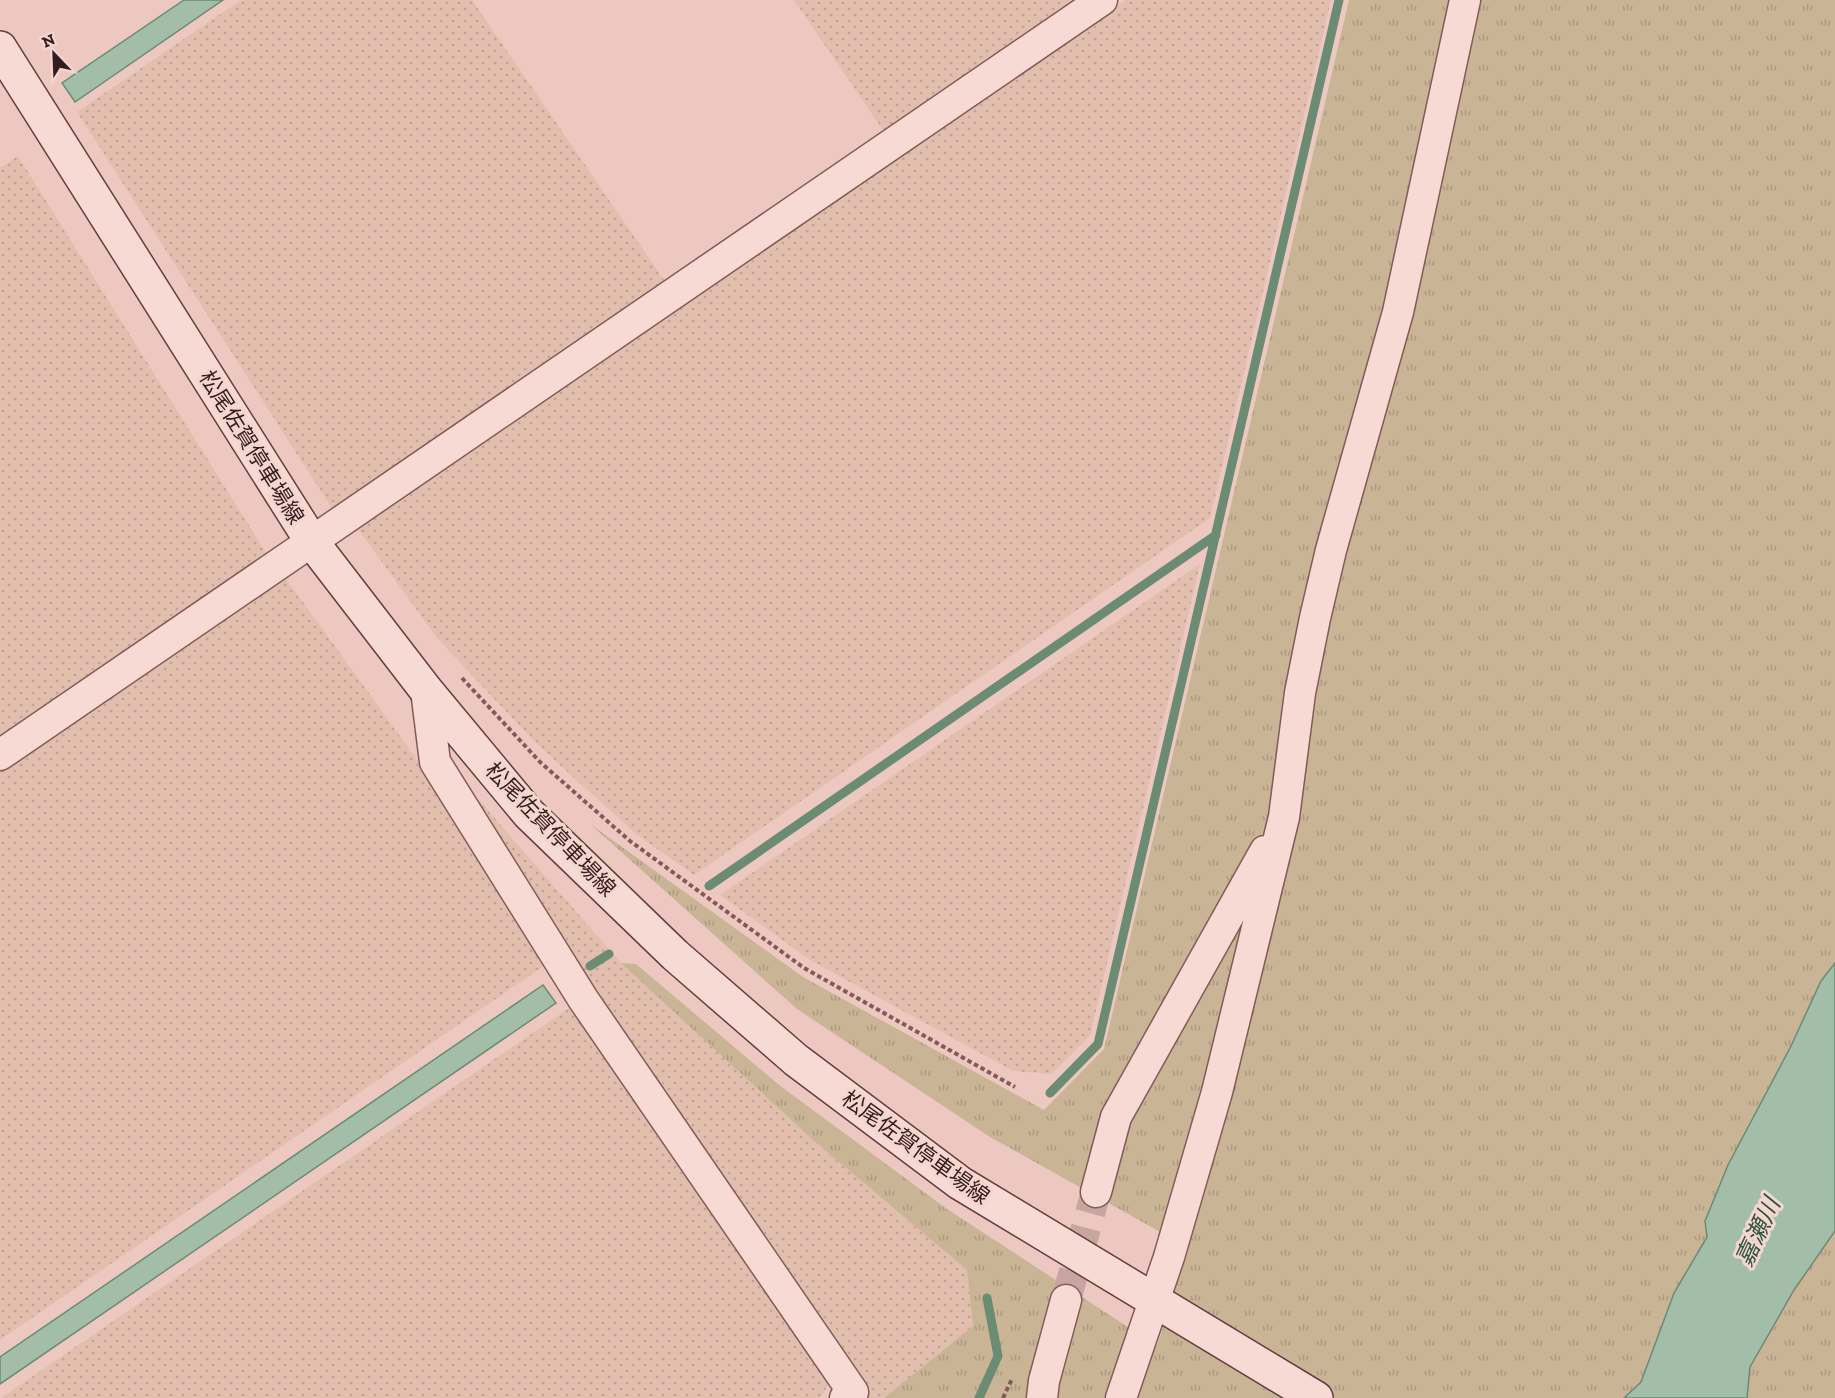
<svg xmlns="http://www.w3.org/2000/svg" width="1835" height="1398" font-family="'Zilla Slab','Noto Sans JP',serif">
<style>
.farmland{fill:url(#farmland-dots)}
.grass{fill:url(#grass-tufts)}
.water{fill:#a3bea8;stroke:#6b8b72;stroke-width:1.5}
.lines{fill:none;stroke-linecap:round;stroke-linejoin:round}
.stream{stroke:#6b8b72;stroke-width:9}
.street-tunnel{stroke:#c7a6a0;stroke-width:30;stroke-dasharray:30 15;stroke-linecap:butt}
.street-casing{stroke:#845a59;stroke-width:33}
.secondary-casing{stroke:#663c3d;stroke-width:36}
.path{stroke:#845a59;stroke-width:4;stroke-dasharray:4.5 3;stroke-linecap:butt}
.street{stroke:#f7dad3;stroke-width:30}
.secondary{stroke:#f7dad3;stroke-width:33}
.labels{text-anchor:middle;stroke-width:6;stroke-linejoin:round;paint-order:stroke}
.street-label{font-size:22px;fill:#341d1e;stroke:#f4d6cf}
.water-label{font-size:24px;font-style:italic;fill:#2c543d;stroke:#f4d6cf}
</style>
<defs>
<pattern id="farmland-dots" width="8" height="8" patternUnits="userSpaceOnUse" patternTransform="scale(1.5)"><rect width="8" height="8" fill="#e1beae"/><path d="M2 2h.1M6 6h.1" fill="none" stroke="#c2a395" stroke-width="1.8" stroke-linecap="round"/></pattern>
<pattern id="grass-tufts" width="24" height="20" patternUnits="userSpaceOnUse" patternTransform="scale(1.5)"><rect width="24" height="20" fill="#c9b495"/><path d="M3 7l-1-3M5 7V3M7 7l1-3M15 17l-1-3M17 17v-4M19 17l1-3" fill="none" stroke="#ad9a80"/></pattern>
</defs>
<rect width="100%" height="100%" fill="#ecc8c0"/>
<!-- farmland -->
<path class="farmland" d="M241,0H472L666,283L333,510L77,112Z
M794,0H1079L885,133Z
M1126,0H1331L1210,518L694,875L635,833L537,744L437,638L356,526Z
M18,156L268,556L0,739V168Z
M1200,564L1090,1036L1052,1074L1013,1071L810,960L720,895Z
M284,576L415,757L548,963L0,1340V771Z
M478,799L621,963L813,1140L967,1270L973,1326L884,1398H869L591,988L483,822Z
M575,1004L829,1384L820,1398H1Z"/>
<!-- grass -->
<path class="grass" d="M1349,0H1835V963L1821,981L1791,1046L1728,1165L1705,1221L1707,1237L1674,1293L1641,1382L1624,1398H884L973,1326L967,1270L813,1140L621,963L636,964L779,1085L947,1209L1157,1346L1189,1248L990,1137L797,1009L590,824L803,977L1044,1110L1104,1049Z
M1835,1231V1398H1747L1750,1367L1794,1290Z"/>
<!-- water -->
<path class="water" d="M184,0H223L75,102L62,83Z
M1835,963V1231L1794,1290L1750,1367L1747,1398H1624L1641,1382L1674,1293L1707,1237L1705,1221L1728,1165L1791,1046L1821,981Z
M543,985L556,1003L0,1384V1357Z"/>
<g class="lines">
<!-- stream -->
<path class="stream" d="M709,886L1216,535
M590,966L609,954
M1050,1093L1098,1044L1339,0
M979,1398L998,1356L987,1298"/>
<!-- street-tunnel -->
<path class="street-tunnel" d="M1066,1300L1096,1192"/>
<!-- street casing -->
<g class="street-casing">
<path id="street" d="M426,690L435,762L583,999L853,1392L845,1398
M0,755L1102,0
M1096,1192L1116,1117L1265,851
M1042,1398L1044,1381L1066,1300
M1121,1398L1169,1257L1217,1092L1284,817L1300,693L1315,618L1331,550L1398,312L1465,0"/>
</g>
<!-- secondary casing -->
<g class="secondary-casing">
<path id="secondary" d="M0,48L312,542L426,690L529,814L675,955L796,1060L960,1183L1316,1398"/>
</g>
<!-- path -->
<path class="path" d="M462,678L540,762L630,841L804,968L1015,1087
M1003,1398L1012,1379"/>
<!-- street -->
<use href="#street" class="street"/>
<!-- secondary -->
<use href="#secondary" class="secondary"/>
</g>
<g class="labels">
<!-- street labels -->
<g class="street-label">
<text transform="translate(252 447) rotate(58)" y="8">松尾佐賀停車場線</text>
<text transform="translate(551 829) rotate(46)" y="8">松尾佐賀停車場線</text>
<text transform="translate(916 1147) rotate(36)" y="8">松尾佐賀停車場線</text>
</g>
<!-- water labels -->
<g class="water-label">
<text transform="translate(1758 1232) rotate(-65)" y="8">嘉瀬川</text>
</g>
</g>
<!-- north arrow -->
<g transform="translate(54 54) rotate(337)" stroke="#f4d6cf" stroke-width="4.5" paint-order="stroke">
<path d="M0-4.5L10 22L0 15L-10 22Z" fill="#341d1e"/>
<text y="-9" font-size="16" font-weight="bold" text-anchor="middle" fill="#341d1e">N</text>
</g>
</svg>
